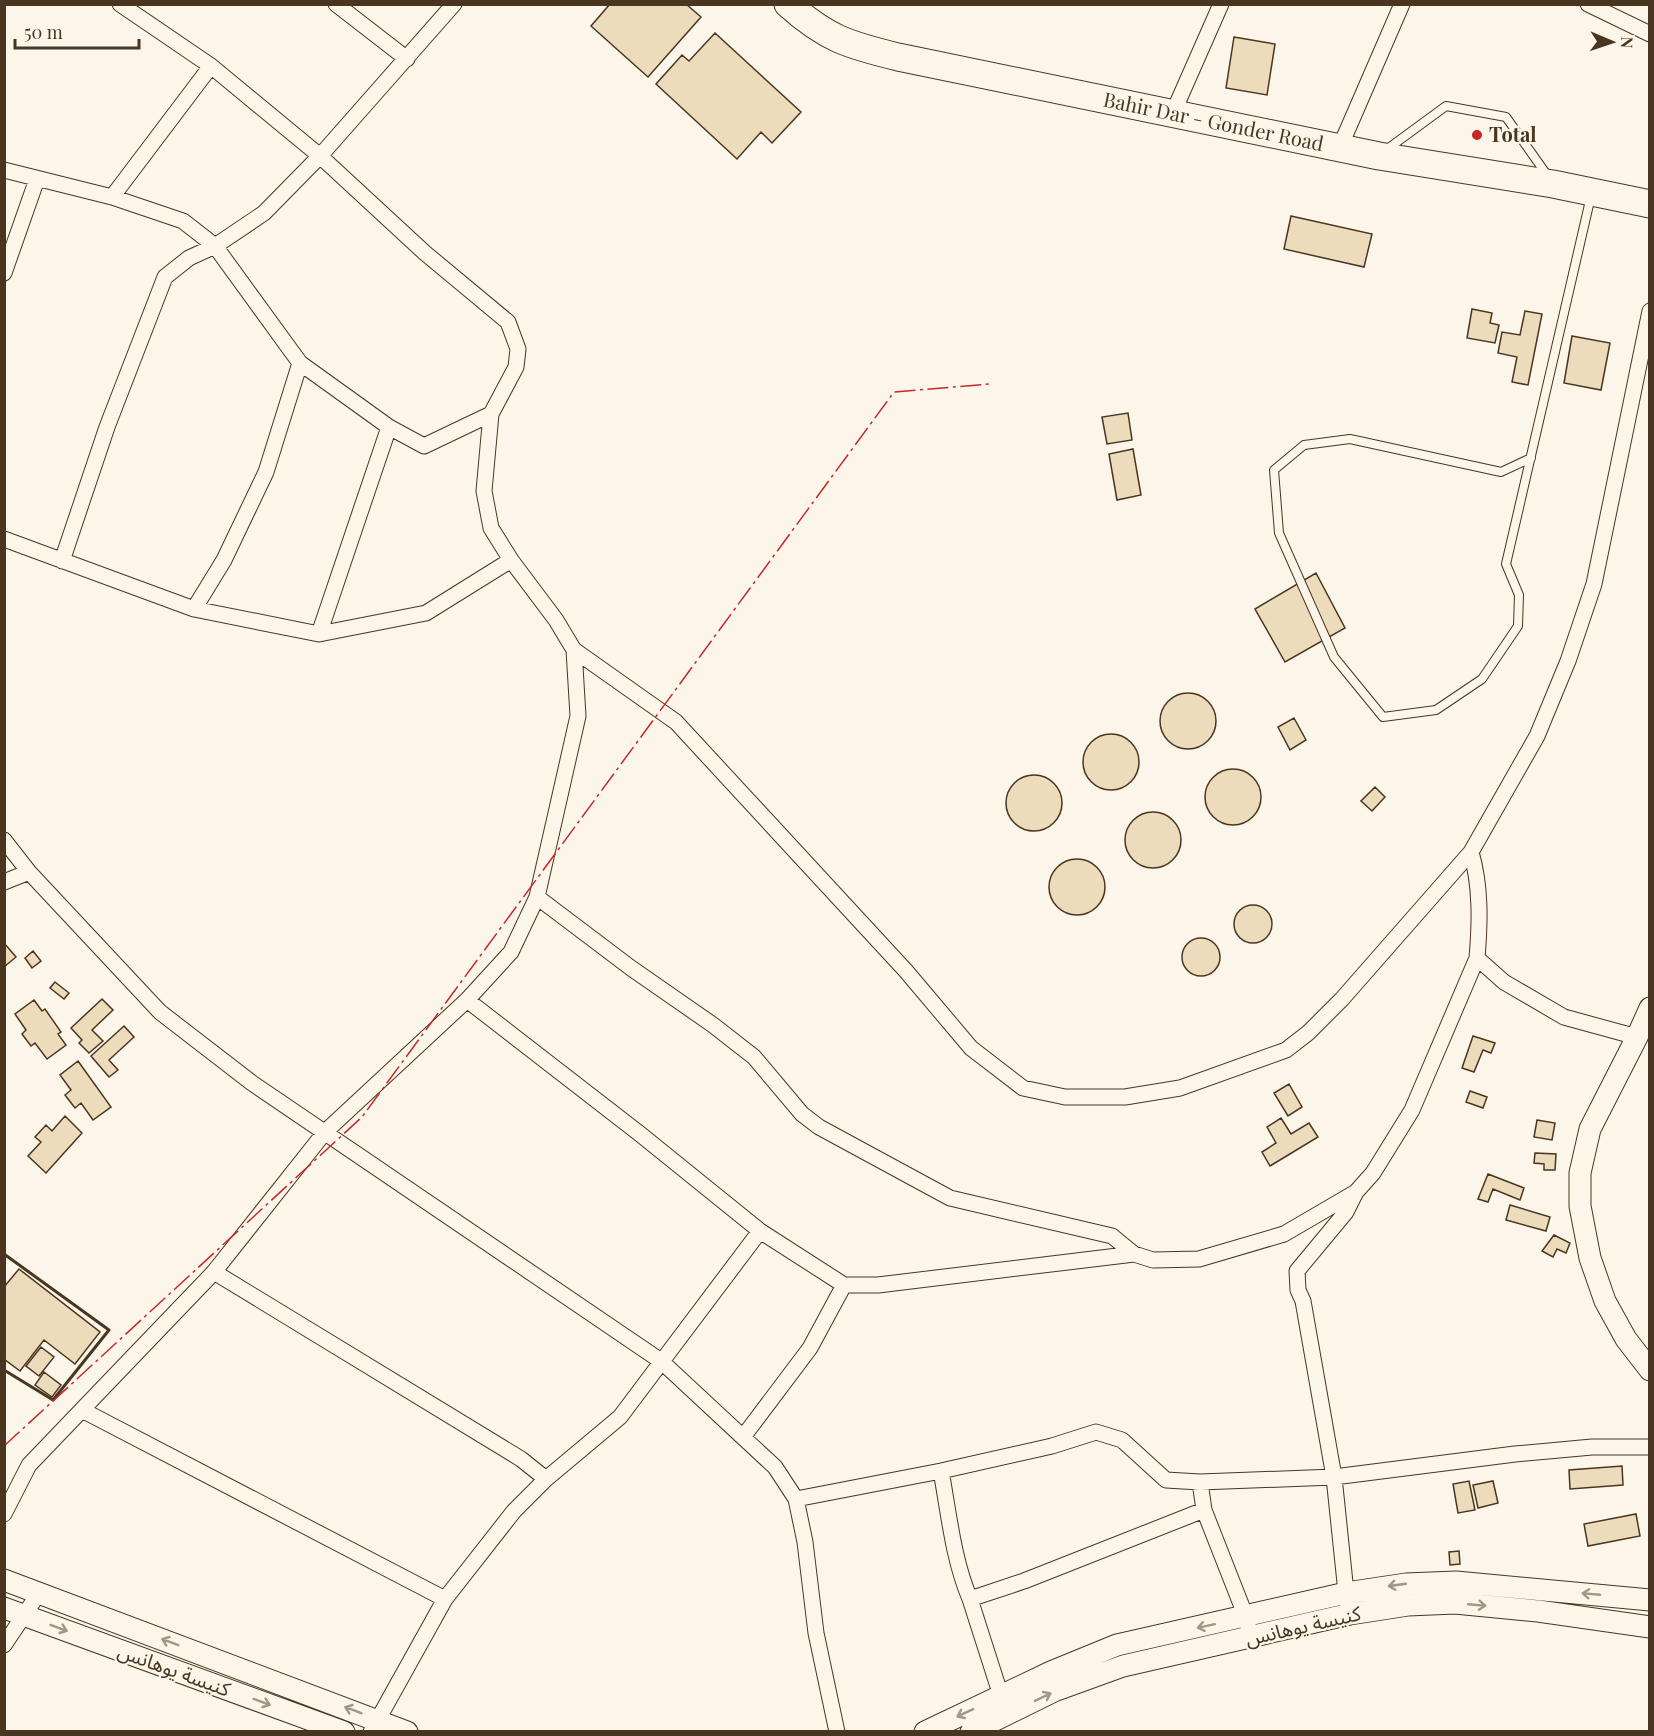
<svg xmlns="http://www.w3.org/2000/svg" width="1654" height="1736" font-family="'Playfair Display','Noto Sans Arabic',serif">
<style>
.building{fill:#ecdcbc;stroke:#4a3520;stroke-width:1.5}
.lines{fill:none;stroke-linecap:round;stroke-linejoin:round}
.lane-casing{stroke:#4a3520;stroke-width:10}
.street-casing{stroke:#4a3520;stroke-width:17}
.secondary-casing{stroke:#4a3520;stroke-width:23}
.highway-casing{stroke:#4a3520;stroke-width:29}
.lane{stroke:#fbf6e9;stroke-width:8}
.street{stroke:#fbf6e9;stroke-width:15}
.secondary{stroke:#fbf6e9;stroke-width:21}
.highway{stroke:#fbf6e9;stroke-width:27}
.wall{stroke:#4a3520;stroke-width:3}
.power{stroke:#c62828;stroke-width:1.5;stroke-dasharray:21 4.5 3 4.5;stroke-linecap:butt}
.oneway{stroke:#a29684}
.poi-dot{fill:#c62828;stroke:#fbf6e9;stroke-width:2}
.labels{text-anchor:middle;stroke-width:4.5;stroke-linejoin:round;paint-order:stroke}
.street-label{font-size:20px;fill:#4a3520;stroke:#fbf6e9}
.poi-label{font-size:20px;font-weight:bold;fill:#4a3520;stroke:#fbf6e9;text-anchor:start}
</style>
<rect width="100%" height="100%" fill="#fbf6e9"/>
<!-- building -->
<path class="building" d="M610,4H686L701,17L648,77L591,26Z
M715,33L801,112L772,143L761,132L737,159L656,84L682,55L689,61Z
M1234,37L1275,44L1267,95L1226,88Z
M1291,216L1372,234L1364,267L1284,249Z
M1472,309L1492,313L1490,323L1499,325L1495,343L1467,338Z
M1525,311L1542,314L1528,385L1512,382L1517,357L1498,353L1502,332L1520,335Z
M1572,336L1610,343L1601,390L1564,383Z
M1128,413L1132,440L1107,444L1102,417Z
M1133,449L1141,495L1117,500L1109,454Z
M1316,573L1345,628L1285,662L1255,609Z
M1160 721a28 28 0 1 1 56 0a28 28 0 1 1-56 0Z
M1294,718L1306,740L1290,750L1278,727Z
M1083 762a28 28 0 1 1 56 0a28 28 0 1 1-56 0Z
M1205 797a28 28 0 1 1 56 0a28 28 0 1 1-56 0Z
M1006 803a28 28 0 1 1 56 0a28 28 0 1 1-56 0Z
M1375,787L1385,797L1372,811L1361,801Z
M1125 840a28 28 0 1 1 56 0a28 28 0 1 1-56 0Z
M1049 887a28 28 0 1 1 56 0a28 28 0 1 1-56 0Z
M1234 924a19 19 0 1 1 38 0a19 19 0 1 1-38 0Z
M1182 957a19 19 0 1 1 38 0a19 19 0 1 1-38 0Z
M4,943L16,957L4,967Z
M33,951L41,961L32,968L25,958Z
M55,982L69,993L64,999L50,988Z
M102,999L113,1010L92,1030L103,1041L89,1053L79,1043L82,1040L71,1028Z
M34,1000L42,1011L45,1009L61,1032L58,1034L66,1045L47,1059L35,1043L31,1046L22,1034L26,1030L15,1014Z
M124,1026L134,1037L109,1060L118,1070L109,1077L91,1056Z
M1473,1036L1495,1043L1491,1053L1483,1050L1474,1072L1462,1068Z
M78,1061L111,1107L93,1120L81,1103L75,1108L65,1095L71,1090L60,1075Z
M1289,1084L1302,1107L1288,1116L1274,1093Z
M1470,1091L1487,1097L1483,1108L1466,1102Z
M65,1116L82,1133L46,1173L28,1156L41,1142L35,1137L46,1125L52,1131Z
M1281,1118L1291,1134L1309,1123L1318,1137L1270,1166L1262,1152L1276,1143L1267,1127Z
M1537,1120L1555,1123L1552,1140L1534,1137Z
M1535,1153L1556,1154L1555,1170H1544V1164L1534,1163Z
M1488,1174L1524,1188L1520,1200L1493,1189L1488,1202L1478,1199Z
M1510,1205L1550,1217L1546,1231L1506,1220Z
M1554,1235L1570,1243L1566,1253L1557,1249L1553,1257L1542,1251Z
M19,1269L100,1332L75,1364L44,1340L20,1371L4,1359V1287Z
M41,1347L54,1357L39,1376L26,1366Z
M44,1372L61,1385L52,1397L35,1385Z
M1622,1466L1623,1485L1570,1489L1569,1470Z
M1469,1481L1475,1510L1458,1513L1453,1484Z
M1493,1481L1498,1503L1478,1508L1473,1485Z
M1636,1514L1640,1536L1588,1546L1584,1524Z
M1459,1551L1460,1564L1450,1565L1449,1552Z"/>
<g class="lines">
<!-- lane casing -->
<g class="lane-casing">
<path id="lane" d="M1386,150L1446,106L1506,117L1547,175
M1531,458L1501,472L1350,439L1304,445L1274,470L1279,533L1334,657L1383,717L1436,710L1482,679L1518,626L1519,595L1506,564L1591,196"/>
</g>
<!-- street casing -->
<g class="street-casing">
<path id="street" d="M120,4L211,66L320,156L425,253L508,322L518,349L516,367L491,414L484,491L491,528L511,560L556,620L574,650L676,722L906,971L971,1048L1023,1088L1065,1097H1125L1180,1088L1286,1050L1308,1033L1342,999L1471,852L1537,736L1568,661L1594,584L1650,311
M336,4L407,59
M1588,4L1650,34
M1173,113L1221,4
M1340,147L1402,4
M4,170L112,197L183,221L215,246L300,363L389,427L424,446L491,414
M112,197L211,66
M4,273L37,179
M4,539L194,609L319,634L426,613L511,560
M62,561L107,427L165,277L189,258L215,246L264,213L320,156L454,4
M194,609L224,560L266,472L300,363
M319,634L389,427
M4,840L29,872L160,1012L252,1083L661,1361L775,1467L796,1499L805,1542L816,1633L837,1732
M1471,852C1481,886 1480,923 1477,958
M4,882L29,872
M537,897L631,968L713,1025L754,1057L802,1114L819,1127L950,1198L1112,1236L1134,1254
M467,1000L640,1134L760,1231L844,1285H878L1134,1254L1153,1260L1199,1259L1284,1234L1356,1192L1373,1173L1412,1110L1477,958L1504,982L1564,1017L1637,1037
M214,1272L521,1459L546,1479
M82,1410L445,1599
M743,1437L810,1348L844,1285
M941,1471C949,1514 953,1559 970,1599L1024,1581L1204,1510
M1200,1482L1204,1510L1246,1617L1251,1638
M796,1499L941,1471L1052,1446L1096,1432L1122,1440L1166,1480L1200,1482L1334,1477L1515,1454L1592,1447H1650
M4,1514L29,1465L214,1272L325,1132L467,1000L511,952L537,897L578,716L574,650
M970,1599L1001,1696
M1347,1602L1334,1477L1303,1301L1298,1290L1297,1271L1346,1212L1356,1192
M4,1645L39,1593
M371,1732L445,1599L514,1511L546,1479L620,1417L760,1231"/>
</g>
<!-- secondary casing -->
<g class="secondary-casing">
<path id="secondary" d="M1650,1008L1637,1037L1590,1129L1580,1173V1206L1590,1258L1605,1301L1626,1339L1650,1370
M4,1580L407,1732
M4,1608L344,1732
M925,1732L1051,1672L1117,1645L1346,1593L1406,1584L1456,1582L1650,1600
M971,1732L1054,1691L1123,1666L1350,1614L1408,1605L1455,1603L1538,1611L1650,1627"/>
</g>
<!-- highway casing -->
<g class="highway-casing">
<g id="highway">
<path id="s1" d="M788,4C827,39 849,45 898,57L1379,156L1553,184L1650,204"/>
</g>
</g>
<!-- lane -->
<use href="#lane" class="lane"/>
<!-- street -->
<use href="#street" class="street"/>
<!-- secondary -->
<use href="#secondary" class="secondary"/>
<!-- highway -->
<use href="#highway" class="highway"/>
<!-- wall -->
<path class="wall" d="M4,1254L109,1330L53,1400L4,1370"/>
<!-- power -->
<path class="power" d="M4,1446L362,1117L894,392L989,384"/>
</g>
<!-- one-way arrows -->
<defs><path id="oneway-shaft" d="M-6 0H5M1.5-3L5.5 0L1.5 3" fill="none" stroke-width="1.6" stroke-linecap="round" stroke-linejoin="round" transform="scale(1.5)"/></defs>
<g class="oneway">
<use href="#oneway-shaft" transform="translate(1397 1585) rotate(172)"/>
<use href="#oneway-shaft" transform="translate(1591 1594) rotate(-175)"/>
<use href="#oneway-shaft" transform="translate(1477 1605) rotate(5)"/>
<use href="#oneway-shaft" transform="translate(1206 1626) rotate(168)"/>
<use href="#oneway-shaft" transform="translate(59 1628) rotate(20)"/>
<use href="#oneway-shaft" transform="translate(170 1642) rotate(-159)"/>
<use href="#oneway-shaft" transform="translate(1043 1697) rotate(-26)"/>
<use href="#oneway-shaft" transform="translate(262 1702) rotate(20)"/>
<use href="#oneway-shaft" transform="translate(353 1710) rotate(-159)"/>
<use href="#oneway-shaft" transform="translate(965 1713) rotate(155)"/>
</g>
<!-- markers -->
<circle class="poi-dot" cx="1477" cy="135" r="6"/>
<g class="labels">
<!-- street labels -->
<g class="street-label">
<text dy="7" stroke="none"><textPath href="#s1" startOffset="446">Bahir Dar - Gonder Road</textPath></text>
<text transform="translate(1303 1626) rotate(-13)" y="7">كنيسة يوهانس</text>
<text transform="translate(174 1670) rotate(20)" y="7">كنيسة يوهانس</text>
</g>
<!-- poi labels -->
<g class="poi-label">
<text x="1489" y="142">Total</text>
</g>
</g>
<!-- border -->
<rect width="1654" height="1736" fill="none" stroke="#4a3520" stroke-width="12"/>
<!-- north arrow -->
<g transform="translate(1612 42) rotate(92)" stroke="#fbf6e9" stroke-width="4.5" paint-order="stroke">
<path d="M0-4.5L10 22L0 15L-10 22Z" fill="#4a3520"/>
<text y="-9" font-size="16" font-weight="bold" text-anchor="middle" fill="#4a3520">N</text>
</g>
<!-- scale -->
<path d="M15 39v9h124v-9" fill="none" stroke="#4a3520" stroke-width="3"/>
<text x="24" y="39" font-size="18" fill="#4a3520" stroke="#fbf6e9" stroke-width="4.5" paint-order="stroke">50 m</text>
</svg>
